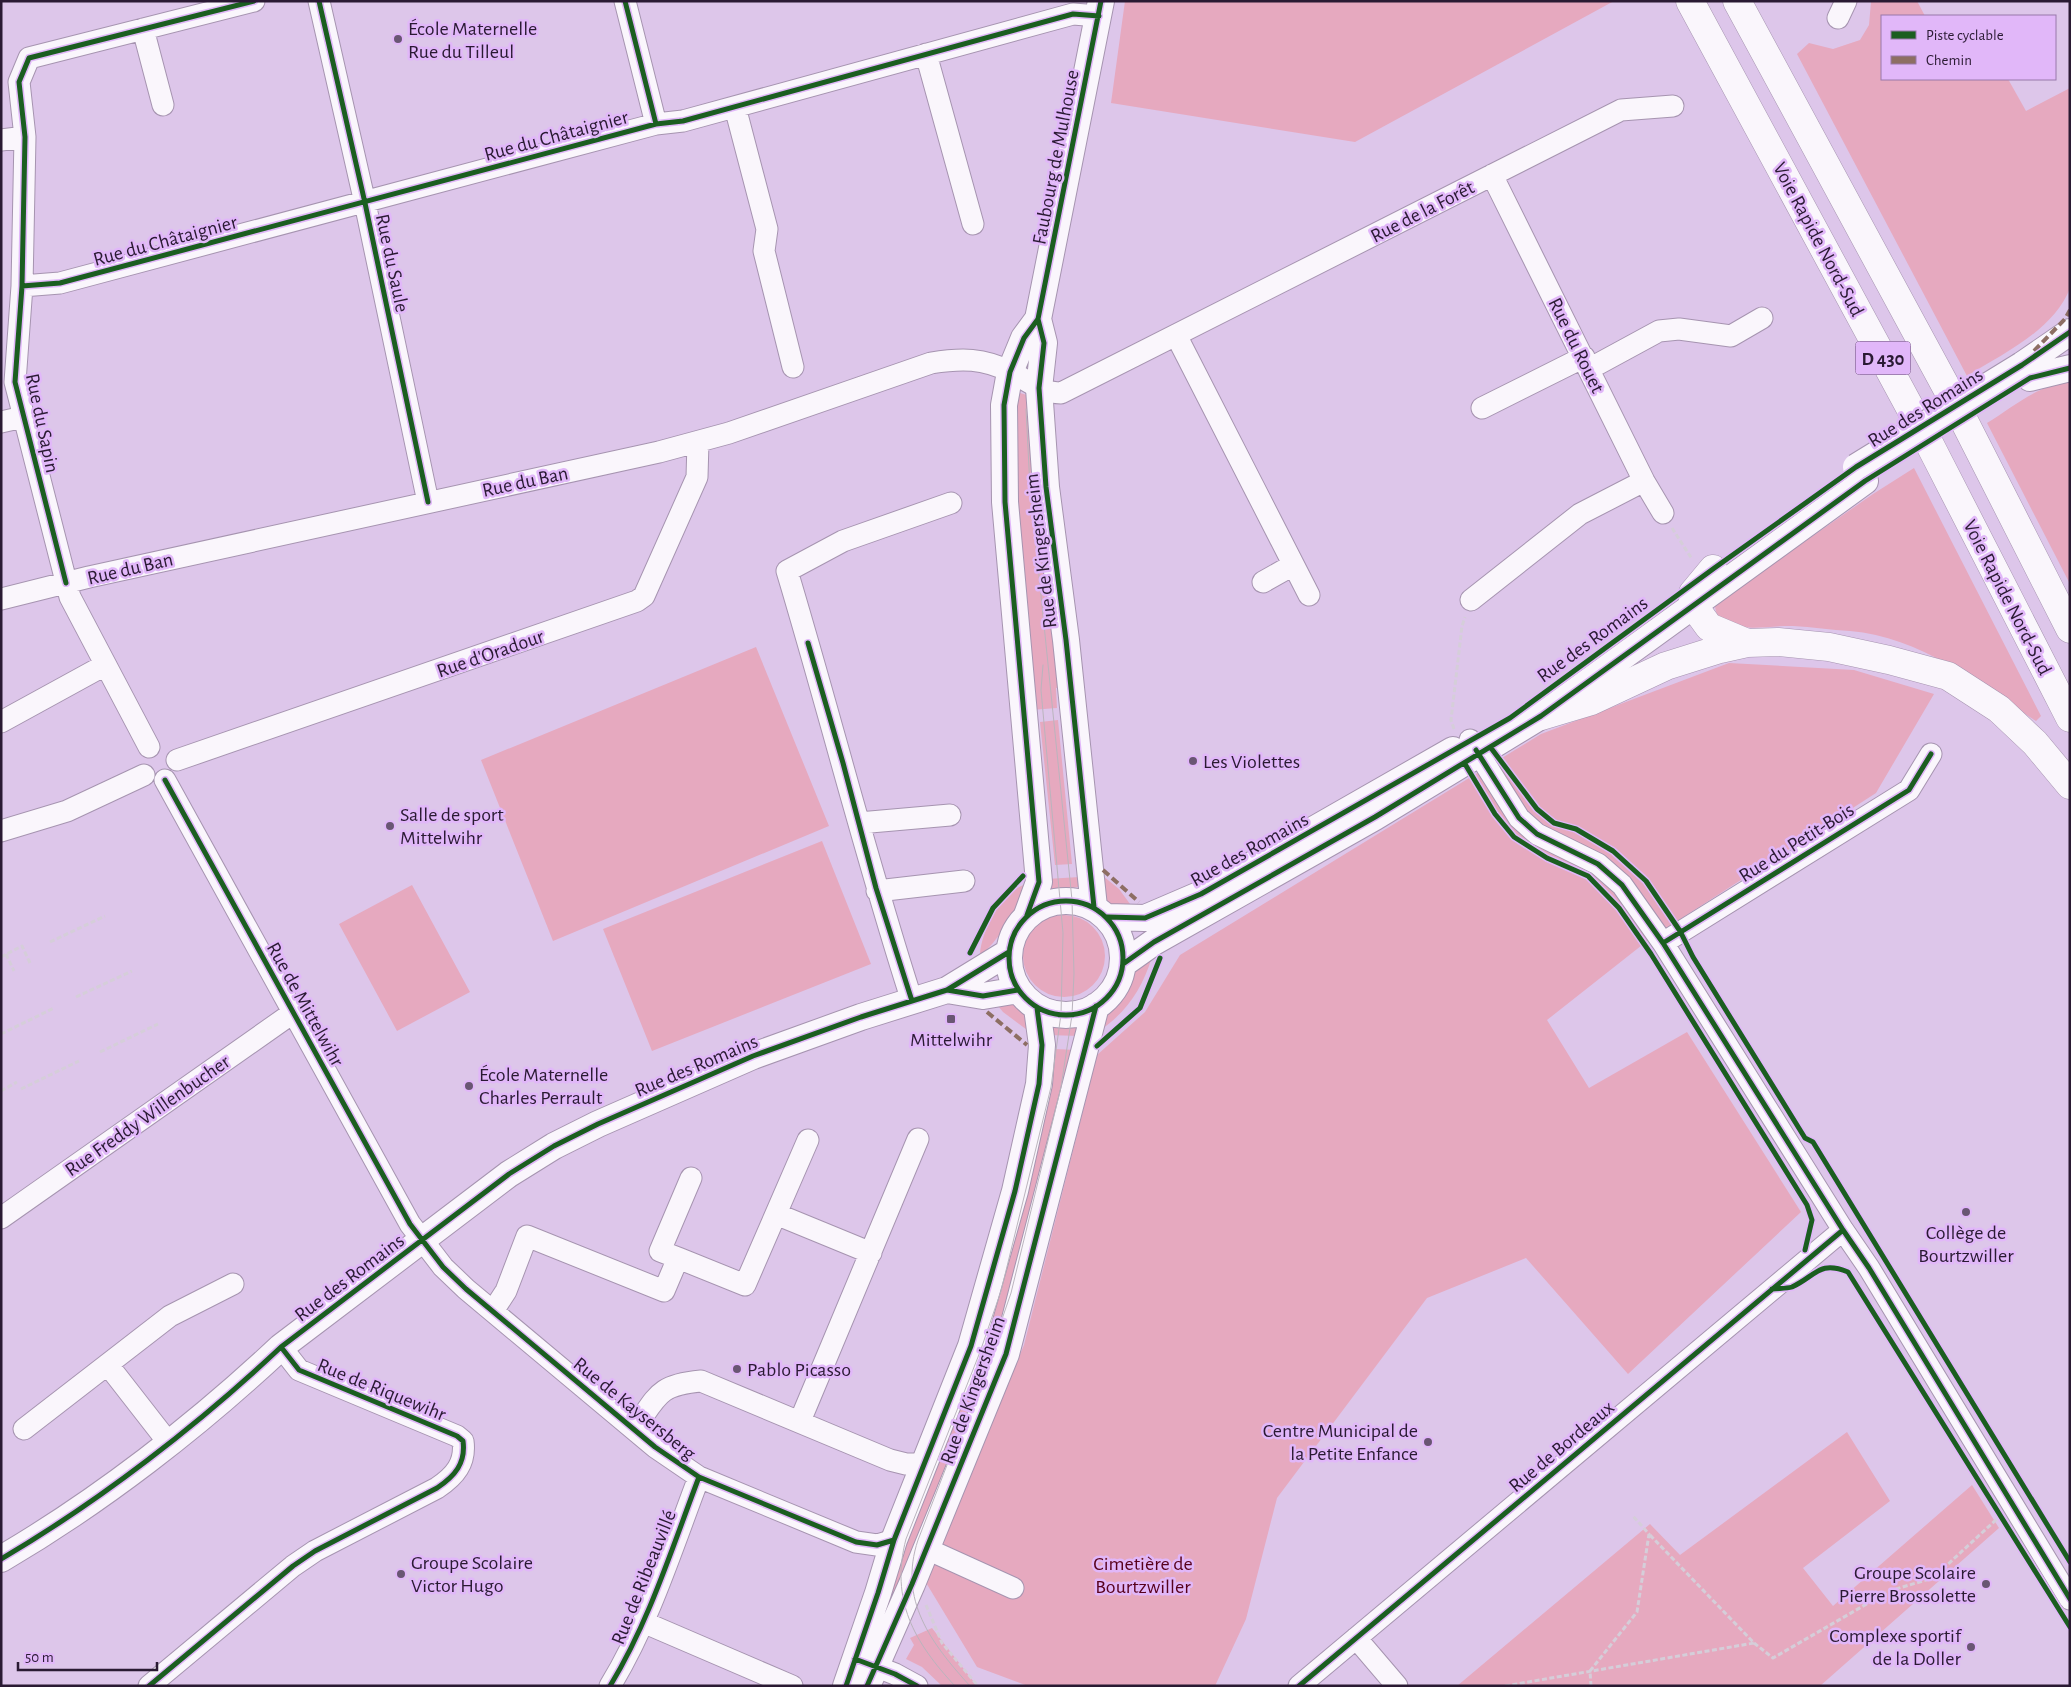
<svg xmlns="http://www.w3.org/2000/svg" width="2071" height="1687" font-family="'Alegreya Sans',sans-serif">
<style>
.green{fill:#e6a9bf}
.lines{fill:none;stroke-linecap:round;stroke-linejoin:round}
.minor-casing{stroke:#a694b0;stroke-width:23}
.major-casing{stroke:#a694b0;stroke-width:28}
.highway-casing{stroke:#a694b0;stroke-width:29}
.path{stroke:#d5ced9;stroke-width:3;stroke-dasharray:5 2.5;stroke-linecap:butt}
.minor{stroke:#faf6fc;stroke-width:21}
.major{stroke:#faf6fc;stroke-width:26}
.highway{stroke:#faf6fc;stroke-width:28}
.tram{stroke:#bab4bd;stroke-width:1}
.major-bridge-casing{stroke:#a694b0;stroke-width:28;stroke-linecap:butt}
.major-bridge{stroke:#faf6fc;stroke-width:26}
.quiet{stroke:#8d6e63;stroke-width:4;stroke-dasharray:8 4;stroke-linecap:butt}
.cycleway-casing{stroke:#e1b7f9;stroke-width:8}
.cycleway{stroke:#1b5e20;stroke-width:5}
.poi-dot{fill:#695673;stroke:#e1b7f9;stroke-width:2}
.labels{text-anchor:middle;stroke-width:5;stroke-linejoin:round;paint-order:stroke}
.shield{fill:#e1b7f9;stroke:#61496e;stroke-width:1}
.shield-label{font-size:19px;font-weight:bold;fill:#2a1a33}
.poi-label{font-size:20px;fill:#2a1a33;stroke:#e1b7f9;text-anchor:start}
.street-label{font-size:20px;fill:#2a1a33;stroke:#e1b7f9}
.park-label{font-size:20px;fill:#57001b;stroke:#e1b7f9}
</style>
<rect width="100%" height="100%" fill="#ddc6ea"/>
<!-- green -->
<path class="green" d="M1125,1H1614L1355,142L1111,103Z
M1873,1H1917L1925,16H1882V79H2008L2026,111L2070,88V288C2054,330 2004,353 1967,376L1797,54L1809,43L1833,49L1860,40L1869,25L1871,2Z
M2070,382V584L1987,423C2013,407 2039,384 2070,382Z
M1017,392L1030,396L1061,687L1056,688L1057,708L1031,710L1012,502Z
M1914,468L2041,716L2036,721C1979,684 1921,637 1850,631C1831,630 1812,627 1793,626C1772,625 1746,632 1726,623C1718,619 1715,612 1715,604L1873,494Z
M756,647L829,826L553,941L481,760Z
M1729,663L1854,670L1934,694L1876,793L1651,938L1547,1020L1589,1088L1687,1032L1801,1212L1628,1374L1526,1258L1427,1298L1277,1498L1246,1619L1215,1686H1028L977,1667L925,1581L1024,1345L1097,1055L1145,1012L1180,955L1541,734Z
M1058,720L1072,864L1055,865L1040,722Z
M822,841L871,964L652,1051L603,929Z
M1103,876L1119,889L1133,908H1111L1104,901Z
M1080,877L1079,887L1050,890L1046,879Z
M1029,883C1023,898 994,950 980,954C982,929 1002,890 1029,883Z
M412,885L470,992L397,1031L339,924Z
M1023 956a41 41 0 1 1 82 0a41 41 0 1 1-82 0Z
M1152,957C1142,989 1127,1012 1099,1031L1098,1016C1121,997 1128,973 1152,957Z
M994,1001H1005L1025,1011L1034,1035L1003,1012Z
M1051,1023H1076L1080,1026L1079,1036L1048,1035Z
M1054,1049L1077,1050L1011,1309L886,1615L882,1614Z
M1847,1432L1890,1501L1803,1568L1833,1606L1972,1485L1999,1528L1820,1686H1457L1650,1524L1680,1555Z
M932,1628L977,1686H942L922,1667L906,1659L914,1645L910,1638Z"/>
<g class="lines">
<!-- minor casing -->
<g class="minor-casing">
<path id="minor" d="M319,1L365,203L428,502
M625,1L656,124
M1838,18L1846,1
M143,29L163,105
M926,54L973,224
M735,107L767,229L764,251L793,367
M1,140L25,137
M1492,175L1644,481L1663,513
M22,286L60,283L656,124L683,121L1073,14L1099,16
M1176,335L1309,595
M1589,369L1659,331L1679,329L1731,336L1762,318
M1482,408L1584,357
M1,422L23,417
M1263,582L1293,565
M1,599L89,577L659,452L729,433L931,363C962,358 983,358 1011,372C1028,381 1042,393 1061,393L1621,110L1673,106
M1471,600L1580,514L1644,481
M1,722L105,665
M1470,740L1519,818L1537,834L1598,864L1622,885L1663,943L1843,1230L1869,1268L2070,1599
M149,747L70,597L15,382L22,286L25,137L19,82L29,58L254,1
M177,760L637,601L644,596L697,477L698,442
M165,780L410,1224L443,1267L466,1289L655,1447L699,1477L856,1542L877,1545L894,1540
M859,823L950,815
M1,831L67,811L144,775
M877,891L964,881
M1663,943L1909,790L1931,754
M912,1001C866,859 830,714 787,571L843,541L951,503
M776,1214L871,1253
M1,1218L294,1012
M678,1258L660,1251L691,1178
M493,1311L506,1291L527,1236L664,1291L678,1258L745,1285L808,1140
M108,1365L168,1442
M800,1421L918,1139
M24,1429L170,1316L233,1284
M634,1429C658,1396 657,1385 701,1381L890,1460L906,1464H925
M927,1549L1013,1588
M643,1622L792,1686
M1356,1638L1397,1686
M862,1661L895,1674L917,1686
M149,1686L293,1566L315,1551L437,1488C455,1476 466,1463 463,1441L457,1436L299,1370L281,1347
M610,1686C649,1622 672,1548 699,1477
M1299,1686L1843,1230"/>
</g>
<!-- major casing -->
<g class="major-casing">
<path id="major" d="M1038,319L1044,343L1039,388L1046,487L1066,640L1094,907
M2022,365L2070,332
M2030,378L2070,368
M1009 958a57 57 0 1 1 114 0a57 57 0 1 1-114 0Z
M1027,915L1039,882L1005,502L1004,405L1010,372L1024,338L1038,319L1101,1
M1107,917L1145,918L1201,894L1453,750
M1123,964L1154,942L1375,817L1541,716L1865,481
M947,990L983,996L1018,990
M1,1559C100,1501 198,1425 281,1347L509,1174L554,1146L598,1124L753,1056L861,1017L947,990L1009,952
M846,1686L878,1593L894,1540L971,1346L1015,1191L1039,1084L1042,1045L1037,1008
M867,1686L912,1584L1006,1354L1096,1006"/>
</g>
<!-- highway casing -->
<g class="highway-casing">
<path id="highway" d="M1690,1L1928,441L2070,718
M1737,1L1957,407L2070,629
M1713,569L1693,593V605L1709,627L1747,643
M1541,716L1591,701L1666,666L1720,649L1747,643L1778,642L1829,647L1889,660L1948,676L1999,709L2035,743L2070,785"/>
</g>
<!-- path -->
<path class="path" d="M1672,528L1692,559
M1454,729L1451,720L1462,626L1465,617
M50,942L105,916
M6,954L14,971
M1,957L22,946L30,963
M76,997L132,971
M1,1034L54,1008
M100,1052L158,1024
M21,1089L79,1061
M1,1091L17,1082
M926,1605L942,1643L978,1686
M1754,1643L1773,1658L1889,1591L1933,1578L1998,1518
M1505,1686L1754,1643L1649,1534
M1591,1686L1590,1671L1637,1612L1649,1534L1632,1515"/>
<!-- minor -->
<use href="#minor" class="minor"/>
<!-- major -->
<use href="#major" class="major"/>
<!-- highway -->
<use href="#highway" class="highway"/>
<!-- tram -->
<path class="tram" d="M955,1686C914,1642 890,1600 906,1539L980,1352L1001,1291L1051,1087L1061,1014L1063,933L1041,690L1043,665
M970,1686C931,1643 898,1600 918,1540L990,1354L1011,1293L1061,1087L1072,1015L1074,974L1072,900L1030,487L1026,409"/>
<!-- major-bridge casing -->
<g class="major-bridge-casing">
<path id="major-bridge" d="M1856,467L2022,365"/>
</g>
<!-- major-bridge -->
<use href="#major-bridge" class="major-bridge"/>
<!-- quiet -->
<path class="quiet" d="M2034,351L2065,319L2070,310
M1103,870L1139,902
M987,1012L1027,1045"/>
<!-- cycleway casing -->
<g class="cycleway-casing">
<path id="cycleway" d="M319,1L365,203L428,502
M625,1L656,124
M22,286L60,283L656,124L683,121L1073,14L1099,16
M1038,319L1044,343L1039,388L1046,487L1066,640L1094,907
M66,583L15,382L22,286L25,137L19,82L29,58L254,1
M808,643L843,763L876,888L912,1001
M1491,748L1537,809L1554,823L1576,829L1613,851L1646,881L1680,931L1693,957L1805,1138L1813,1142L2070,1562
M1476,750L1519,818L1537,834L1598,864L1622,885L1663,943L1843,1230L1869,1268L2070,1599
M1465,764L1495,814L1514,837L1547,858L1588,876L1619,908L1651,954L1807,1205L1812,1220L1805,1250
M165,780L410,1224L443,1267L466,1289L655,1447L699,1477L856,1542L877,1545L894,1540
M1009 958a57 57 0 1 1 114 0a57 57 0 1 1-114 0Z
M1027,915L1039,882L1005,502L1004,405L1010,372L1024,338L1038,319L1101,1
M1107,917L1145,918L1201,894L1510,718L1713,569L1856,467L2022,365L2070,332
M1663,943L1909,790L1931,754
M970,953L993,908L1023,876
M1123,964L1154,942L1375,817L1541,716L1865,481L2030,378L2070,368
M947,990L983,996L1018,990
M1097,1046L1140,1008L1160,958
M1772,1289C1778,1288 1786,1289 1792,1287C1816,1276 1819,1260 1848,1272L2070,1627
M1,1559C100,1501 198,1425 281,1347L509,1174L554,1146L598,1124L753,1056L861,1017L947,990L1009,952
M855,1659L895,1674L917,1686
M149,1686L293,1566L315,1551L437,1488C455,1476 466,1463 463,1441L457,1436L299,1370L281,1347
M610,1686C649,1622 672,1548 699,1477
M846,1686L878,1593L894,1540L971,1346L1015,1191L1039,1084L1042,1045L1037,1008
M867,1686L912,1584L1006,1354L1096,1006
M1299,1686L1843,1230"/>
</g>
<!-- cycleway -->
<use href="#cycleway" class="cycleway"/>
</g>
<!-- markers -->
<g class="poi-dot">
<circle cx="398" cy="39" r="5"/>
<circle cx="1193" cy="761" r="5"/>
<circle cx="390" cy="826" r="5"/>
<rect x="946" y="1014" width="10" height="10" rx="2.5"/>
<circle cx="469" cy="1086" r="5"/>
<circle cx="1966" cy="1212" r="5"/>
<circle cx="737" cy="1369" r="5"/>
<circle cx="1428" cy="1442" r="5"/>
<circle cx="401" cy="1574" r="5"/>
<circle cx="1986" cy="1584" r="5"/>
<circle cx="1971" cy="1647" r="5"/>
</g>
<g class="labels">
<!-- shield labels -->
<rect class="shield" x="1855.5" y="341.5" width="55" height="33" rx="4"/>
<g class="shield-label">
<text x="1883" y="365">D 430</text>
</g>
<!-- poi labels -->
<g class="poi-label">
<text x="408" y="35">École Maternelle<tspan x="408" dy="23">Rue du Tilleul</tspan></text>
<text x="1203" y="768">Les Violettes</text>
<text x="400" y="821">Salle de sport<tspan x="400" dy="23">Mittelwihr</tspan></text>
<text x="951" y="1046" text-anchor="middle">Mittelwihr</text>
<text x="479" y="1081">École Maternelle<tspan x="479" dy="23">Charles Perrault</tspan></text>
<text x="1966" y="1239" text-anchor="middle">Collège de<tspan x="1966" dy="23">Bourtzwiller</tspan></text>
<text x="747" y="1376">Pablo Picasso</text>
<text x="1418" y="1437" text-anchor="end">Centre Municipal de<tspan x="1418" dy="23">la Petite Enfance</tspan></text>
<text x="411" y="1569">Groupe Scolaire<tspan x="411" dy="23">Victor Hugo</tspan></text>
<text x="1976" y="1579" text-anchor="end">Groupe Scolaire<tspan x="1976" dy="23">Pierre Brossolette</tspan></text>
<text x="1961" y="1642" text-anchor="end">Complexe sportif<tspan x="1961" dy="23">de la Doller</tspan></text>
</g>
<!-- street labels -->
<g class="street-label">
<text transform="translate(556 135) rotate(-15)" y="7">Rue du Châtaignier</text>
<text transform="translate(1055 157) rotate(-79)" y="7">Faubourg de Mulhouse</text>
<text transform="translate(1422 211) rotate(-27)" y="7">Rue de la Forêt</text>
<text transform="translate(1819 239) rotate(62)" y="7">Voie Rapide Nord-Sud</text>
<text transform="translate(165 240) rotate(-15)" y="7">Rue du Châtaignier</text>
<text transform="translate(393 263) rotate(78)" y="7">Rue du Saule</text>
<text transform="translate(1577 345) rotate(64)" y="7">Rue du Rouet</text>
<text transform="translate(1925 407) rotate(-32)" y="7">Rue des Romains</text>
<text transform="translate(43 423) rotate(78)" y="7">Rue du Sapin</text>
<text transform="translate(525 481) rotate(-12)" y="7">Rue du Ban</text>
<text transform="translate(1040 551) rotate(-97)" y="7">Rue de Kingersheim</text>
<text transform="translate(130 568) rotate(-13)" y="7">Rue du Ban</text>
<text transform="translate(2008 597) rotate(63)" y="7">Voie Rapide Nord-Sud</text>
<text transform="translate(1592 639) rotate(-36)" y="7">Rue des Romains</text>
<text transform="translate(490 653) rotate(-19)" y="7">Rue d'Oradour</text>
<text transform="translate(1796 842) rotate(-32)" y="7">Rue du Petit-Bois</text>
<text transform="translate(1249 849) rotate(-29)" y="7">Rue des Romains</text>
<text transform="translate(306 1004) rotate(61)" y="7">Rue de Mittelwihr</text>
<text transform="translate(696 1065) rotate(-23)" y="7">Rue des Romains</text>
<text transform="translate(147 1115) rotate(-35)" y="7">Rue Freddy Willenbucher</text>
<text transform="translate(349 1277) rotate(-37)" y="7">Rue des Romains</text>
<text transform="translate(382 1389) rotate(22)" y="7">Rue de Riquewihr</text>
<text transform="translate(972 1390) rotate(-70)" y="7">Rue de Kingersheim</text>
<text transform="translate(635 1408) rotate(39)" y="7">Rue de Kaysersberg</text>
<text transform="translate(1561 1446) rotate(-40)" y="7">Rue de Bordeaux</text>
<text transform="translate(643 1577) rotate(-68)" y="7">Rue de Ribeauvillé</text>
</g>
<!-- park labels -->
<g class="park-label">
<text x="1143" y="1570">Cimetière de<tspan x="1143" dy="23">Bourtzwiller</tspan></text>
</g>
</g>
<!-- border -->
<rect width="2071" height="1687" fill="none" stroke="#2a1a33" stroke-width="5"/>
<!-- legend -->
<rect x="1881" y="15" width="175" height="65" fill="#e1b7f9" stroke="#9878aa"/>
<rect x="1891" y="31" width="25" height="8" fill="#1b5e20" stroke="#9878aa"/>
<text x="1926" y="40" font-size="15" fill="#2a1a33">Piste cyclable</text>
<rect x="1891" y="56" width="25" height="8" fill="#8d6e63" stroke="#9878aa"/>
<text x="1926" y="65" font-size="15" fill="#2a1a33">Chemin</text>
<!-- scale -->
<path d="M18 1662v8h139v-8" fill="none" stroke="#2a1a33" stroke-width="2.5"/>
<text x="25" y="1662" font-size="15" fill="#2a1a33" stroke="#e1b7f9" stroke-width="4" paint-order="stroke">50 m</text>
</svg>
